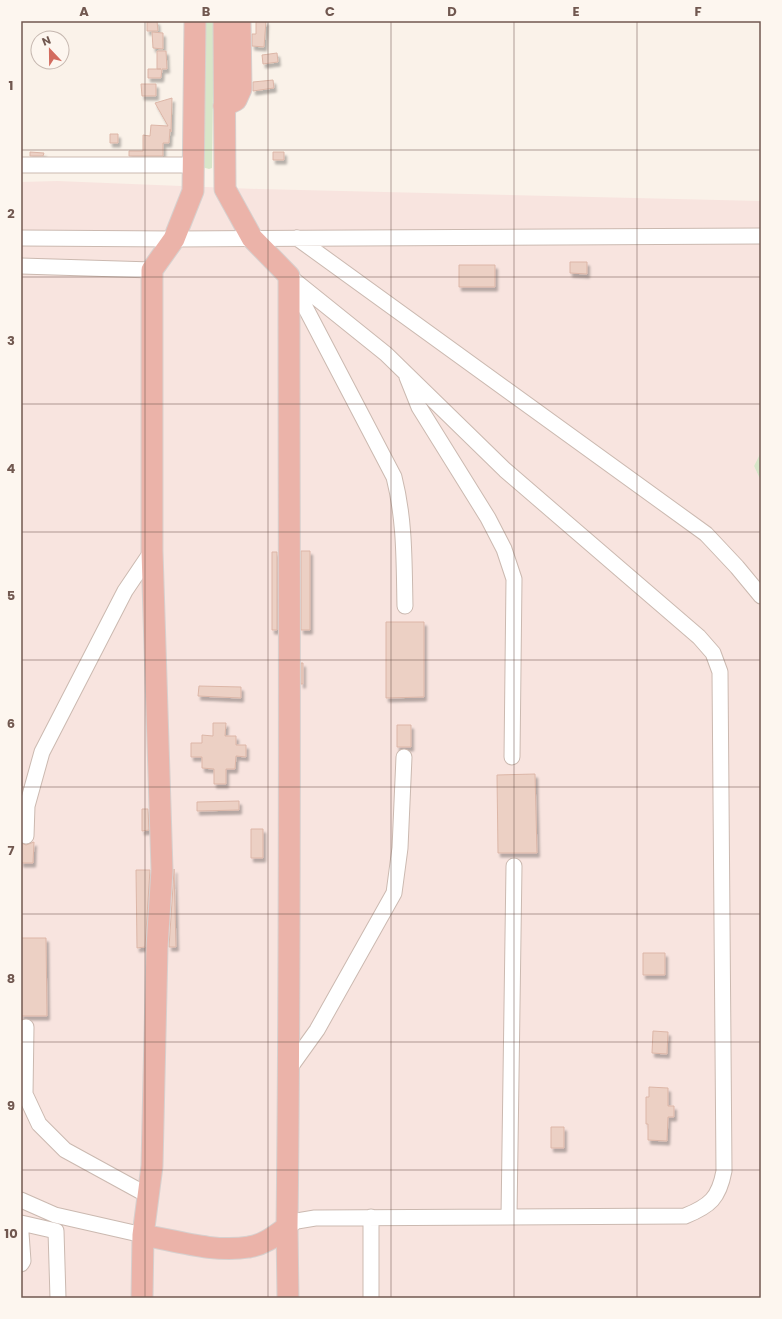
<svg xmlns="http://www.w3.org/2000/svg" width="782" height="1319" font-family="Poppins,sans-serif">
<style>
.commercial{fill:#f8e4df}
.green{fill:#d8e6c9}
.building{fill:#ecd0c4;stroke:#dcb6a7;filter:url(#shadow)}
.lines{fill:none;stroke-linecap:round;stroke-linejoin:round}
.minor-casing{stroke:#cbb9b0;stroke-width:17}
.highway-casing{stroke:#d7d0ce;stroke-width:23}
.minor{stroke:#fff;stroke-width:15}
.highway{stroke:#ebb3a9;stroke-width:21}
.grid{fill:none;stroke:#715850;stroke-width:1;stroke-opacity:0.55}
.neatline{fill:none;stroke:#715850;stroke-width:1.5}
.grid-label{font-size:13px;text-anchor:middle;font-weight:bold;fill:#715850}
</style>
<defs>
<filter id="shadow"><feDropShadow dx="2.5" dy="4" stdDeviation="1" flood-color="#0004"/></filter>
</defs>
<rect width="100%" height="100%" fill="#faf2e9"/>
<!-- commercial -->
<path class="commercial" d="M57,181L259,189L761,201V452L754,466L761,481V1298H21V182Z"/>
<!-- green -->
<path class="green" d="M204,21H214L212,168L209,169L202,167Z
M761,452V481L754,466Z"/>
<!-- building -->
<path class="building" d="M157,21L158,31H147V22Z
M256,21H266L264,47L252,46V34H256Z
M152,32L163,33V49L153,48Z
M157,51H166L167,69H162L161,78H148V69H161H157Z
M277,53L278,62L263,64L262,55Z
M273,80L274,88L253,91V82Z
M141,84H156V96H142Z
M172,98L171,132L170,129L169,143H163V156H129V151H143V135L150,136L151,125L168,126L155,103Z
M110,134H118V143H110Z
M30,152L44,153L43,156H30Z
M273,152H284V160H273Z
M570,262H587V274L570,273Z
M459,265H495V287H459Z
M301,551H310V630H301Z
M272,552H277V630H272Z
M386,622H424V697L386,698Z
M301,663H303V684H301Z
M199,686L241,687V698L198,696Z
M213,723H226L225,736H236V745H246V757L236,756L235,769H226V784H214V769L202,768V757H191V743H202V735L213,736Z
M397,725H411V747H397Z
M535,774L537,853H498L497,775Z
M239,801V810L197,811V802Z
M142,809H148L149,830L142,831Z
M251,829H263V858H251Z
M34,842L33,863H21V843L26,845Z
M174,869L176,947H169L174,871Z
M136,870H150L145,947L137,948Z
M21,938H46L47,1016H21Z
M643,953H665V975H643Z
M653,1031L668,1032L667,1054L652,1053Z
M649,1087L668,1088V1106H674V1117H668L667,1141L648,1140V1124H646V1097H649Z
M551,1127H564V1148H551Z"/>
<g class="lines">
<!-- minor casing -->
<g class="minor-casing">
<path id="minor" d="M21,165H193
M21,238L174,239L761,236
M297,238L706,534L737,567L761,596
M21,266L152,270
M292,282L394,477C405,520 404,563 405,606
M407,377L419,407L488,518L504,549L514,579L512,757
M26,836L27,806L42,752L125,591L152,551
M26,1027L25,1094L39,1124L65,1150L149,1196
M289,1069L317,1030L394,893L400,848L404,757
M21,1200L55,1215L143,1235
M371,1217V1298
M509,1217L514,866
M21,1223L56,1231L58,1298
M287,1227L297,1221L315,1218L685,1216C710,1206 719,1198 724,1171L720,672L713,653L699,637L505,470L386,354L289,276
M21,1233L23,1261L21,1264"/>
</g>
<!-- highway casing -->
<g class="highway-casing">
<path id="highway" d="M224,21L225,189L252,238L289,276C289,593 291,910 287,1227L288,1298
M224,106L236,100L241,89L240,21
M143,1235C177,1241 215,1253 249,1247C264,1245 276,1235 287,1227
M142,1298L143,1235L152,1166L157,947L162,870L152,551V270L174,239L193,191L195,21"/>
</g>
<!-- minor -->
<use href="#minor" class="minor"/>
<!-- highway -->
<use href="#highway" class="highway"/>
</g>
<!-- grid -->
<path class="grid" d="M145,21V1298M268,21V1298M391,21V1298M514,21V1298M637,21V1298M21,150H761M21,277H761M21,404H761M21,532H761M21,660H761M21,787H761M21,914H761M21,1042H761M21,1170H761"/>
<!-- border -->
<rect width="782" height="1319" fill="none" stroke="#fdf6ef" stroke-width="44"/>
<!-- north arrow -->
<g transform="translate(50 50) rotate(338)"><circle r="19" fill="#fdf6ef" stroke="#c5b7af"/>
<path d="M0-3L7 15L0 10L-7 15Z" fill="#d36c5f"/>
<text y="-6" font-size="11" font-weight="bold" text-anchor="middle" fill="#715850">N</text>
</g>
<rect x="22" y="22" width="738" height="1275" class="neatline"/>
<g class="grid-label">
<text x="84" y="16">A</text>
<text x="206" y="16">B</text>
<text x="330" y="16">C</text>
<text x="452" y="16">D</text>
<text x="576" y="16">E</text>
<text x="698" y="16">F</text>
<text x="11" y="90">1</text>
<text x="11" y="218">2</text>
<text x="11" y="345">3</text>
<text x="11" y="473">4</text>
<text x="11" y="600">5</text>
<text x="11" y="728">6</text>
<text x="11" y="855">7</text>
<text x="11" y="983">8</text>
<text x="11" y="1110">9</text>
<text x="11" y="1238">10</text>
</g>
</svg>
